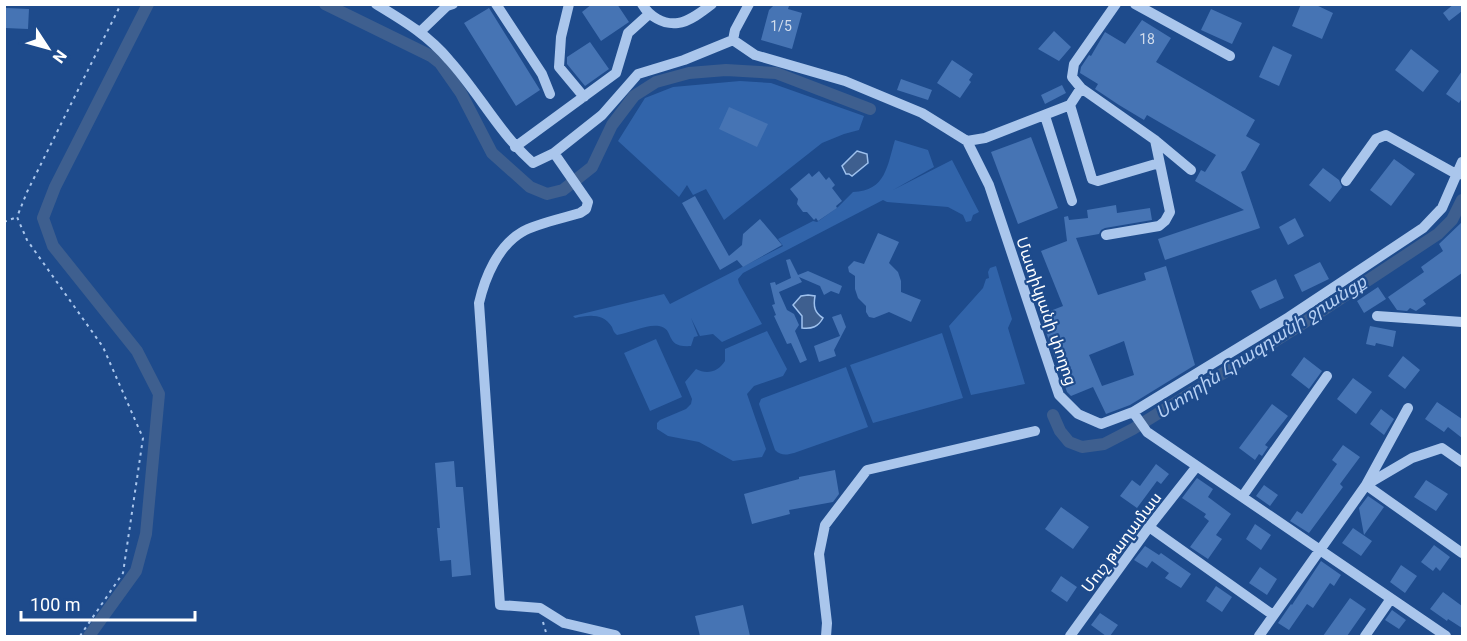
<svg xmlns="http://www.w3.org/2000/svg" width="1467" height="641" font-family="Roboto,'Noto Sans Armenian',sans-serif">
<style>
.green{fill:#3164aa}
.water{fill:#3e5f8f;stroke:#9ec1ee;stroke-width:1.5}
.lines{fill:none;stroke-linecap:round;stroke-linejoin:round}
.canal{stroke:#3e5f8f;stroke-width:12}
.building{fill:#4674b4;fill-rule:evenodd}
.path{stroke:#aac6ec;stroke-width:2;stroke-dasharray:3 4.5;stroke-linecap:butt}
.minor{stroke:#aac6ec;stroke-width:10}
.labels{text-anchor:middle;stroke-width:4.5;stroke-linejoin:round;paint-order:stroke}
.number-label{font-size:14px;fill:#d1dcec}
.street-label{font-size:16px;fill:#fff;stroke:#1e4b8c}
.water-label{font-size:18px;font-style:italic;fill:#b6d0f4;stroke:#1e4b8c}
</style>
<rect width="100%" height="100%" fill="#1e4b8c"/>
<!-- green -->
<path class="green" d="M740,81L771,83L864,116L859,130L844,134L822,143L724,220L706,189L693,195L687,185L679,197L618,141L645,98L673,87Z
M895,140L928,150L934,167L893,190L952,160L979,212L973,215L971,221L966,222L963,215L948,207L887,202L883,200L743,273L738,279L739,283L762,324L722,342L713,334L700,336L691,318L698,336L694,337L691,346C663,348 676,329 659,326C646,324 630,333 617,335C614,333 613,330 612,327C603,313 589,315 575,318L573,316L664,294L670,304L783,246L778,239L813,221L817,222L838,207L853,192C886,191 887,166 895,140Z
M996,266L1012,319L1008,328L1025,384L971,395L949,326L983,288L986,279L989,278L988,272L990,268Z
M767,331L787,369L783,376L754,386L747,394L766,449L762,457L733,461L699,442L668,436L657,429V423L660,420L686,409L691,404L692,399L685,382L696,369C707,375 718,372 725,361V349Z
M942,333L963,398L873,423L850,365Z
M656,339L682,397L650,411L624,353Z
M846,367L868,427L794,453C787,455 781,456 775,450L761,410L759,404L761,399Z"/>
<!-- water -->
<path class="water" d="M857,151L867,154L868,163L852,176L849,174H846L842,166Z
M808,295L815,296C813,307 815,313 823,318C818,327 812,329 802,328V316L793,305L801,296Z"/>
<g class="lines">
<!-- canal -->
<path class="canal" d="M325,4L431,56L440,63L461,93L492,153L530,187L547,194L563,190L592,167L612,125L634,96L656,82L689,73L726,70L776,73L870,109
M1053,415L1060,431L1069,442L1082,447L1104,444L1133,429L1296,328L1438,234L1452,220L1462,200
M89,636L136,571L146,534L159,394L137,351L53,246L43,218L55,187L148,4"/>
</g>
<!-- building -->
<path class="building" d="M592,4H617L629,22L601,41L582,12Z
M775,4L789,6L788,9L802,13L792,49L761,40L769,10Z
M1301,4H1314L1333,13L1322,39L1292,26Z
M1454,4H1462V11L1449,21L1443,13Z
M6,8L29,9L28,29L5,28Z
M489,8L540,90L516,106L464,23Z
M1211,9L1242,23L1232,44L1201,30Z
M1142,20L1171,38L1156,62L1255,120L1246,136L1260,144L1245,170L1241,172L1260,228L1165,260L1158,239L1244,210L1195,181L1201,170L1205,172L1216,155L1147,115L1144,120L1119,105L1095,89L1098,84L1080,73L1081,67L1089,55L1091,56L1105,32L1125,44Z
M1054,31L1071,47L1059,61L1038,49Z
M590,42L609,69L585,86L567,64V57Z
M1273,46L1292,55L1279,86L1259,77Z
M1411,49L1439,71L1423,92L1395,70Z
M952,60L973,74L969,80L971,82L960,98L937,83Z
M1462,71V98L1459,103L1446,94Z
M901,79L932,90L928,100L897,90Z
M1062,85L1066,93L1045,104L1041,95Z
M729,107L768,124L757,147L719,129Z
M1031,137L1058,208L1018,224L991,152Z
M1394,159L1415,174L1391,206L1370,190Z
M1323,168L1339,180L1342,187L1330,202L1309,185Z
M819,171L826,180L829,177L835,185L832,188L842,201L836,206L837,208L818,221L816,218L814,220L807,212H803L797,204L798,199L790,189L809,173L812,177Z
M695,196L729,256L742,245L743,234L760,219L782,245L743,267L737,260L720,270L682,203Z
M1116,205L1117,213L1150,208L1152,220L1105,228L1101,230L1099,234L1076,238L1098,295L1146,280L1144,273L1166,266L1195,365L1130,405L1106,414L1093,387L1071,396L1067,392L1040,315L1063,306L1041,251L1067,241L1064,217L1068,216L1069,220L1088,218L1087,210ZM1124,341L1134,375L1102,386L1089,355Z
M1295,218L1304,236L1288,245L1279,227Z
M1462,222V273L1423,300L1426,304L1416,311L1410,308L1407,311L1397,310L1388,297L1424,272L1421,267L1443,251L1439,244Z
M878,233L899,242L889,263L898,272L901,281V292L921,300L911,322L889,312L874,318L869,317L866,312V306L858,298L855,289V276L849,272L848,267L854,261L864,264Z
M790,259L798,275L808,271L842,286L839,294L831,291L824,295L820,286L799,277L802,282L779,292L787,310L794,314L799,325L795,331L807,360L800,363L791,343L787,344L774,316L776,315L772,305L775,304L770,283L775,282L776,285L791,278L786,260Z
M1320,262L1329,279L1302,292L1294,275Z
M1276,279L1284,298L1260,309L1251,291Z
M1378,287L1386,299L1364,313L1357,301Z
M841,314L846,327L834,350L836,356L819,362L814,346L840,336L832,317Z
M1370,326L1396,331L1393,347L1376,343L1375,346L1366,344Z
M1403,356L1420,370L1405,389L1388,376Z
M1304,357L1322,371L1309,389L1291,375Z
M1353,378L1372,392L1356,414L1337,399Z
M1437,402L1462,419V438L1448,427L1444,432L1425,419Z
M1272,404L1288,416L1265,445L1268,447L1262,456L1259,454L1255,460L1239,448Z
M1381,409L1394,419L1384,435L1370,424Z
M1343,445L1360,457L1340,484L1343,487L1309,533L1290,521L1297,511L1302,514L1337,464L1332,460Z
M454,461L456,487H463L471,575L452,577L451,560L440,561L437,528H440L435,463Z
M1156,464L1169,474L1161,484L1157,481L1137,508L1120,496L1132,480L1140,486Z
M835,470L839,494L833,502L789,510L790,514L752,524L744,494L799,479V477Z
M1197,478L1213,489L1208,497L1231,514L1216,535L1222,539L1208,559L1190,547L1209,521L1204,517L1206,514L1182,498Z
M1426,480L1448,494L1436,511L1414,497Z
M1264,485L1278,495L1270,506L1256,496Z
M1368,496L1384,507L1364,535L1359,508Z
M1061,507L1089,527L1073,549L1045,529Z
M1255,524L1271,535L1261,550L1246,539Z
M1353,528L1372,541L1361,556L1342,543Z
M1434,545L1450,557L1440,571L1436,567L1433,571L1421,562Z
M1145,546L1159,555L1161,553L1191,574L1181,588L1165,578L1169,573L1152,561L1147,568L1134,560Z
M1321,561L1341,575L1334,586L1330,583L1313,608L1307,604L1289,630L1278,623L1291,604L1292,605Z
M1401,565L1417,576L1405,593L1390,582Z
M1260,567L1277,579L1267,595L1249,583Z
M1061,576L1077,587L1067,602L1051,591Z
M1216,586L1232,597L1222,612L1206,601Z
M1443,592L1462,606V628L1448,619L1447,621L1430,609Z
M1350,598L1366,609L1347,636H1323Z
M743,605L750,636H700L695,616Z
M1392,610L1406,620L1399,629L1385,620Z
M1100,613L1118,625L1110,636H1106L1091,625Z"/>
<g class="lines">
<!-- path -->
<path class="path" d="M4,222L17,217
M543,622L547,636
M80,636L123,573L143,438L103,347L27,240L17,217L27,192L121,4"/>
<!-- minor -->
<path class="minor" d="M376,4C404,21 428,35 449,60C479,93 499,133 533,163L554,153L602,115L638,74L684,60L733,40
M496,4L542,74L550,94
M569,4L561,37L559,67L584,97
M642,4C649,16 663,25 678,23C689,22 703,11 712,4
M1116,4L1074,64L1072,77L1081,88L1155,140L1191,170
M1135,4L1230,56
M421,31L447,6L453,4
M733,40L755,55L845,81L922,113L967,141L989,185L1059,395L1078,414L1101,424L1133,412L1289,317L1423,228L1442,208L1462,162
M733,40L735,30L749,4
M1081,88L1070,105L1092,179L1098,181L1159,163
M1045,116L1072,201
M967,141L985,138L1070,105
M515,147L616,73L628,33L648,15
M554,153L588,202L586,209L580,213C564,218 535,224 522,232C498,246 485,277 479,303L500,605L540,608L564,623L615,635L616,636
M1346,181L1376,139L1386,135L1458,175
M1106,235L1159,226L1165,221L1170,212L1155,140
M1377,316L1462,322
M1408,408L1366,485L1462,553
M1133,412L1147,432L1446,636
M1242,497L1327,376
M1149,527L1273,615
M826,636L827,623L819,554L825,525L867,470L1035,431
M1070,636L1149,527L1197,466
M1259,636L1366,485L1412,458L1442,448L1462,462
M1365,636L1390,600"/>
</g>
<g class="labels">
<!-- number labels -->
<g class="number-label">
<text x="781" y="31">1/5</text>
<text x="1147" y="44">18</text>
</g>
<!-- street labels -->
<g class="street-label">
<text transform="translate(1047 311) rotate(71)" y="6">Մատիկյանի փողոց</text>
<text transform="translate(1121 542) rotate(-53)" y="6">Մուշ թաղամաս</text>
</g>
<!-- water labels -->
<g class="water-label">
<text transform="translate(1261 347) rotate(-33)" y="6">Ստորին Հրազդանի ջրանցք</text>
</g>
</g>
<!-- border -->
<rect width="1467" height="641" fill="none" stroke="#ffffff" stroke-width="12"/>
<!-- north arrow -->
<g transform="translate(48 48) rotate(126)" stroke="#1e4b8c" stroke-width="4.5" paint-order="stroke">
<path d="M0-4.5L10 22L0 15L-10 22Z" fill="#ffffff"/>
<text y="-9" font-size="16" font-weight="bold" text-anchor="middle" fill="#ffffff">N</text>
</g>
<!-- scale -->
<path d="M21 611v9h174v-9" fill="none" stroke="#ffffff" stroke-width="3"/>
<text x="30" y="611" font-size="18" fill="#ffffff" stroke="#1e4b8c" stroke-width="4.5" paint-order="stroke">100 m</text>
</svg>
